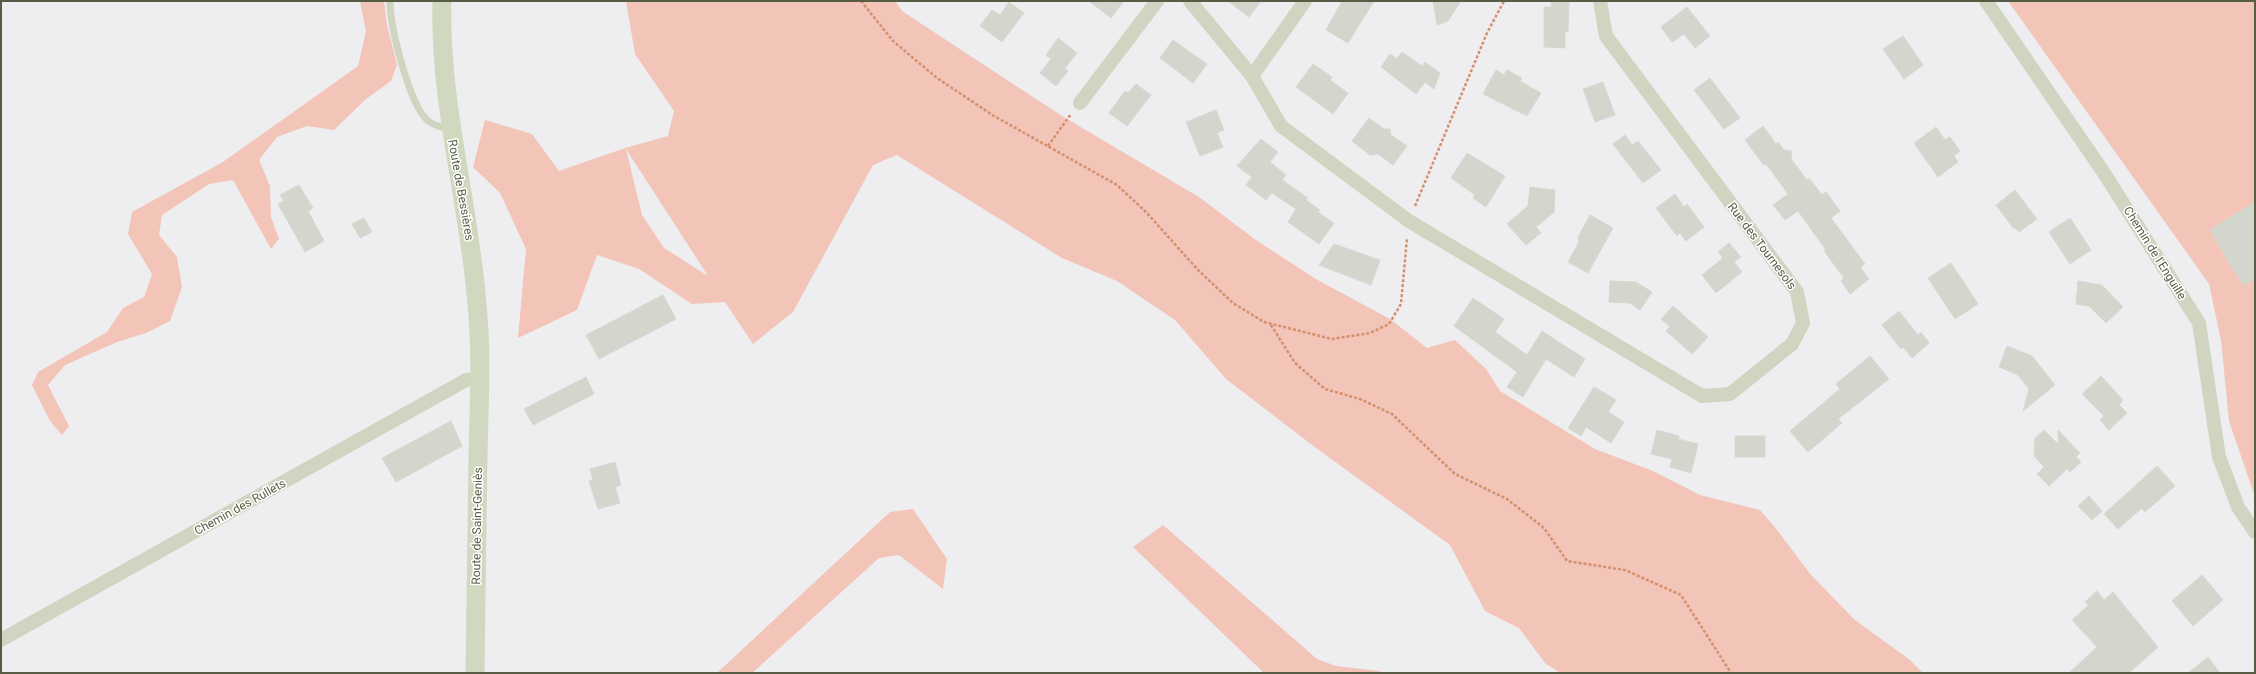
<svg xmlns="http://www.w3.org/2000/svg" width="2256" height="674" font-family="Roboto,sans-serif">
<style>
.green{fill:#f3c4b8;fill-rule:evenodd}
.building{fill:#d2d6cc;stroke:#d5dad1}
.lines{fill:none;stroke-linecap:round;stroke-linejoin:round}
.path{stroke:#d48f6d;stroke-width:2.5;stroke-dasharray:3 2;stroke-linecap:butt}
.service{stroke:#cfd5c0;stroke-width:7}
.minor{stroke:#cfd5c0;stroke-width:14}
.secondary{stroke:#d0d9bf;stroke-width:19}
.labels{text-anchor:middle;stroke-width:3;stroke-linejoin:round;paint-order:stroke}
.street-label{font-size:12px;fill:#565d44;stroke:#fff}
</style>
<rect width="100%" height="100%" fill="#eeeef1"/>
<!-- green -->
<path class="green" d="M360,1H384L387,25L397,65L391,81L366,99L334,130L307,126L277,137L259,160L270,186L271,217L279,239L271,249L233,180L209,184L162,215L159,235L177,257L182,287L170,321L146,333L117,342L65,365L48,385L69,426L62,435L50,421L32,385L38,372L107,332L123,308L144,297L152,274L128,234L132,212L223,162L358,66L366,31Z
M626,1H895L902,11L1062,116L1199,197L1256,240L1314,278L1390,319L1427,348L1455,340L1486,369L1500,391L1595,449L1653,471L1700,495L1760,510L1774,526L1811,575L1855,620L1910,660L1923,673H1560L1545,663L1519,628L1485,611L1450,545L1316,448L1226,379L1175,320L1117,281L1062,258L897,155L873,165L793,312L753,344L725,302L692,304L639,269L597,255L577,310L518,338L526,249L500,193L473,167L485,120L532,134L559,171L625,148L668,136L674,111L635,54ZM626,149L708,276L664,248L642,215Z
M2008,1H2255V497L2229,421L2221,340L2209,284Z
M913,509L947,559L943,589L899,555L879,558L752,673H717L890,512Z
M1163,525L1317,659L1336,666L1379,671L1381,673H1264L1133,547Z"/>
<!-- building -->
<path class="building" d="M1089,1H1124L1111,18Z
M1228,1H1261L1249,17Z
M1342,1H1374L1348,43L1326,30Z
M1433,1H1461L1448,21L1437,25Z
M1552,1H1569L1568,32H1565V48L1544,47V7H1551Z
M1009,2L1024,13L1002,42L980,26L992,10L1000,15Z
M1687,7L1710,36L1695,48L1684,34L1672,42L1661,27Z
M1903,36L1923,65L1904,79L1883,49Z
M1058,38L1077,53L1065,68L1068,71L1056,86L1040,73L1051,59L1046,55Z
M1173,40L1207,64L1193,83L1160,58Z
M1402,52L1422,66L1425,62L1440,73L1434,89L1425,82L1416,94L1381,67L1390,54L1397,59Z
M1313,64L1332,77L1330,80L1348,93L1333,114L1296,87Z
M1496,70L1504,75L1507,70L1522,78L1520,81L1541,93L1527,116L1483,94Z
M1710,78L1740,118L1724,129L1694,90Z
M1603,82L1615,115L1595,122L1583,89Z
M1136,84L1151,95L1127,126L1109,113L1125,91L1128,93Z
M1216,110L1224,130L1217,133L1223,147L1200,156L1186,122Z
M1369,118L1384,129H1390L1391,135L1407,146L1393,165L1378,154L1370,155L1352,141Z
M1763,126L1776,144L1778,142L1784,150L1792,151L1791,159L1807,180L1809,178L1822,195L1826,192L1840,211L1831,218L1865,264L1860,267L1869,279L1850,294L1841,281L1844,278L1824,251L1826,250L1798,211L1785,220L1773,205L1788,194L1767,165L1763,164L1745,140Z
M1936,127L1945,140L1950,137L1960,151L1954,156L1958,162L1938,177L1914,143Z
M1625,135L1632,145L1638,141L1661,170L1643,183L1613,144Z
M1261,139L1278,152L1270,162L1286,175L1282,180L1308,198L1306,200L1320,210L1318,212L1334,223L1319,244L1288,222L1296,209L1272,193L1266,200L1246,185L1252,177L1237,166Z
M1467,153L1505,176L1486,207L1473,198L1475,195L1451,178Z
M299,185L313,208L308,211L324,241L305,252L278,204L284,201L280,195Z
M1530,187L1555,190L1554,212L1536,227L1541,233L1526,245L1507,224L1528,206Z
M2015,190L2037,219L2019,232L2016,228L2014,229L1996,205Z
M1675,194L1684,207L1687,204L1704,227L1686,241L1680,233L1677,236L1656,208Z
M2255,202V279L2243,285L2210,230Z
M1590,215L1613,228L1588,273L1568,262L1579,242L1578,237Z
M364,218L372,232L360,238L352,224Z
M2070,218L2091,250L2070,264L2049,232Z
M1729,243L1741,257L1734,262L1742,272L1716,293L1702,275L1723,258L1718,252Z
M1334,244L1380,260L1371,285L1319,265Z
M1951,263L1978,304L1955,319L1928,278Z
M1610,281L1636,282L1652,292L1640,310L1630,303L1609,302Z
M2078,281L2102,285L2123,307L2106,323L2089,306L2076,304Z
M663,295L676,319L599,359L586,335Z
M1473,298L1504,319L1495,332L1527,355L1542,331L1585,359L1574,377L1546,359L1523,397L1507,387L1517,372L1454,326Z
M1673,306L1708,337L1692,354L1666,331L1670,327L1661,319Z
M1899,311L1918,335L1921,332L1929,343L1912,358L1903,347L1901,349L1882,325Z
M2007,346L2032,356L2055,385L2023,411L2029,389L2018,375L1999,367Z
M1870,356L1889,379L1838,419L1842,423L1808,452L1790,431L1840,389L1836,384Z
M2101,376L2123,400L2119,405L2127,413L2109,430L2100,420L2104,416L2082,394Z
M586,377L594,394L533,425L524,409Z
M1594,387L1616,400L1608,412L1624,422L1611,443L1586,427L1581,436L1568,428Z
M451,421L462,446L396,482L382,458Z
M1657,430L1679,436L1678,439L1698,444L1691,473L1670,467L1672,459L1651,454Z
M2044,430L2058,444V430L2080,453L2076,457L2081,462L2070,472L2067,469L2049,486L2037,474L2044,467L2034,456L2035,438Z
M1735,436H1765V457H1735Z
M615,462L621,485L615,487L620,503L598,509L589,481L593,480L590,469Z
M2157,466L2175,486L2145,512L2142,508L2118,529L2104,514Z
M2089,496L2102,511L2092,520L2078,506Z
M2202,575L2223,600L2193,626L2172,601Z
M2097,591L2104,600L2113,592L2158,647L2129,673H2069L2097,647L2072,620L2089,605L2085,602Z
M2208,657L2220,673H2188Z"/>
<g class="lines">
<!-- path -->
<path class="path" d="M861,1L893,41L937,78L994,116L1117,185L1146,212L1198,270L1233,303L1264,322L1332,339L1370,333L1389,324L1401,304L1407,238
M1048,146L1071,114
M1415,206L1487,33L1504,1
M1271,325L1295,363L1325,389L1360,399L1392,414L1455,474L1507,499L1544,528L1567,561L1625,570L1681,595L1731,673"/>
<!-- service -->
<path class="service" d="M390,1C390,27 409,104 428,121C435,126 443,128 451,130"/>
<!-- minor -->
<path class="minor" d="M1190,1L1252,76L1281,126L1409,221L1702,396L1730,394L1792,344L1803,323L1797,292L1606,36L1600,1
M1986,1L2104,173L2199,323L2219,457L2238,507L2255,532
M1252,76L1305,1
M1080,103L1157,1
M1,640L466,380L480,379"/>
<!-- secondary -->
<path class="secondary" d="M442,1C439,103 469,202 477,304C482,354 479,405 478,456C477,528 476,601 475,673"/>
</g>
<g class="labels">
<!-- street labels -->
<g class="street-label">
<text transform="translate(461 190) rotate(80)" y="4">Route de Bessières</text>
<text transform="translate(1762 246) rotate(53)" y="4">Rue des Tournesols</text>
<text transform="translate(2155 253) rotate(58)" y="4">Chemin de l'Enguille</text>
<text transform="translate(240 507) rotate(-29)" y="4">Chemin des Rullets</text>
<text transform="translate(477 526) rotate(-89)" y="4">Route de Saint-Geniès</text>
</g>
</g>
<!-- border -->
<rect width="2256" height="674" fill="none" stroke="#565d44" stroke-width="4"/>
</svg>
